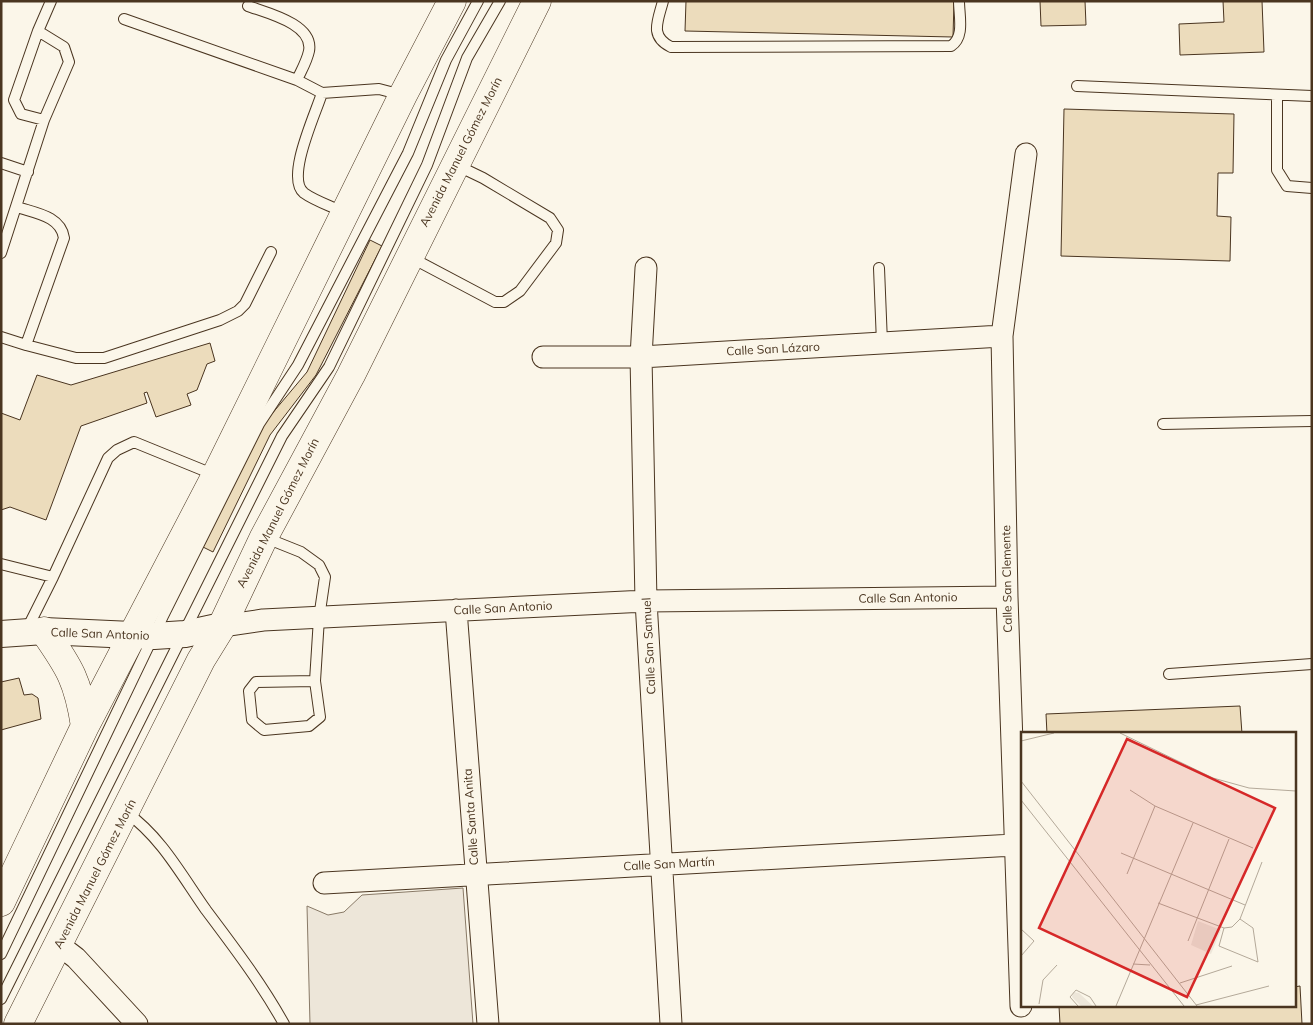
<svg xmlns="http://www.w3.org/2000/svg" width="1313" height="1025" font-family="Mulish,sans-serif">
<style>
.green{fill:#ede6d9;stroke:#887966}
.building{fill:#ecdcbc;stroke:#4a3520}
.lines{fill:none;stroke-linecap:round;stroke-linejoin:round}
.service-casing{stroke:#4a3520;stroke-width:12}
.minor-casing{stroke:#4a3520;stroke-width:23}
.tertiary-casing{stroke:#4a3520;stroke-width:28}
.primary-casing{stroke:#4a3520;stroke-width:29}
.service{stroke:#fbf6e9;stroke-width:10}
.minor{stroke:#fbf6e9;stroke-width:21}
.tertiary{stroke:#fbf6e9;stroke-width:26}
.primary{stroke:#fbf6e9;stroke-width:28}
.labels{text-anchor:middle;stroke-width:4;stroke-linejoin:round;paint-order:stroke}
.street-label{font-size:12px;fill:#4a3520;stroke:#fbf6e9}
.inset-road{fill:none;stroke:#b4a999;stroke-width:1}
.view{fill:#d62828;fill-opacity:0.15;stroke:#d62828;stroke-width:2.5}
.inset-edge{fill:none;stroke:#4a3520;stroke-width:2.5}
</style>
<rect width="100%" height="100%" fill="#fbf6e9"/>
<!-- green -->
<path class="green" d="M463,888L473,1024H310L307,906L328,915L344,912L362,895Z"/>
<!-- building -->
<path class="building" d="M686,1H954L953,37L685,31Z
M1040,1H1085L1086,25L1041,26Z
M1223,1H1262L1264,52L1180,55L1179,24L1224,22Z
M1064,109L1234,114L1233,173H1218L1217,216L1231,217L1230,261L1061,256Z
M370,240L382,246L316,375L270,435L213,552L203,547L260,428L307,372Z
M210,343L215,361L207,364L197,390L187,394L191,405L156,417L147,392L144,393L147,403L81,426L46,520L10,507L1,510V413L20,420L37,375L71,385Z
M19,678L24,695L32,694L38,698L41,719L1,730V682Z
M1240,706L1242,734H1047L1046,714Z
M1300,986L1302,1024H1060L1059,1006H1294V987Z"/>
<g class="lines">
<!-- service casing -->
<g class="service-casing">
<path id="service" d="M663,1C658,21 649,36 671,47L951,46C965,37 959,16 959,1
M248,6C267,13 314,24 309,51C307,61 301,71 297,80
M124,19L297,80L322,93
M38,31L14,100L21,114L44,120
M1077,86L1312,96
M1277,95V170L1287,186L1312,188
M1,163L28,172
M343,212C331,206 315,201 304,193C285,178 316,113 322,93L379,89L402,95
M1,253L44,120L69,62L64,47L38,31L51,1
M410,257L495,302H504L520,291L556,243L558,230L550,218L483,178L456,165
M879,268L882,343
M1,337L26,345L64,238C61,216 35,213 17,207
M26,345L76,358H104L220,320L238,311L245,304L271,252
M1163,424L1312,421
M266,538L301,552L319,565L325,577L319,618L315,681L320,717L309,726L264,730L252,720L249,691L256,682L315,681
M1,564L53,577
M26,631L53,577L108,458L117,450L134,442L215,475
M1169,674L1312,664
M127,813C161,837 182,876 206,910C233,946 262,984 284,1024
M1,954L163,616L259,424L298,365L408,153L446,60L478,1
M1,999L282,436L329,367L427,165L467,58L500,1"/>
</g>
<!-- minor casing -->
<g class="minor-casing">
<path id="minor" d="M646,268L641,357L646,601L671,1024
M543,357H641L1002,336
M456,610L488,1024
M222,626L263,620L646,601L1007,597
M324,883L1014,845
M59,945L76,958L137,1024
M1021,1006L1007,597L1002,336L1026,154"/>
</g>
<!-- tertiary casing -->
<g class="tertiary-casing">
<path id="tertiary" d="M1,634L44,631L154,636L185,634L222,626"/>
</g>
<!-- primary casing -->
<g class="primary-casing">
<path id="primary" d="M44,631C70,668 78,681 85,726
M1,902L85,726L216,475L403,95L452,1
M18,1024L201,660L222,626L264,537L351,375L537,1"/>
</g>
<!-- service -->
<use href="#service" class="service"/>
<!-- minor -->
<use href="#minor" class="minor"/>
<!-- tertiary -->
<use href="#tertiary" class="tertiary"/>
<!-- primary -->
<use href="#primary" class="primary"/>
</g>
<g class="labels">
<!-- street labels -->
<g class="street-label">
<text transform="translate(461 152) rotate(-63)" y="4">Avenida Manuel Gómez Morín</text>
<text transform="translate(773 349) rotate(-3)" y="4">Calle San Lázaro</text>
<text transform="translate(278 513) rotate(-63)" y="4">Avenida Manuel Gómez Morín</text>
<text transform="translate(1007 579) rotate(-91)" y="4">Calle San Clemente</text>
<text transform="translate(908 598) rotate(-1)" y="4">Calle San Antonio</text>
<text transform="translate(503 608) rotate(-3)" y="4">Calle San Antonio</text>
<text transform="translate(100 634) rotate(2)" y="4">Calle San Antonio</text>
<text transform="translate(649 646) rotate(-93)" y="4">Calle San Samuel</text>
<text transform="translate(471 817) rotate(-94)" y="4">Calle Santa Anita</text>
<text transform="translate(669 864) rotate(-3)" y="4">Calle San Martín</text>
<text transform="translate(95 874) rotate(-63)" y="4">Avenida Manuel Gómez Morín</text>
</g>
</g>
<!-- overview -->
<g transform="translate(1021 732)">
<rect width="275" height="275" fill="#fbf6e9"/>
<path d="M177,189L200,198L190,222L170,213ZM52,260L58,261L72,274H60L51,265Z" fill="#ede6d9"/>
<path class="inset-road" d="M99,1L192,46L228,56L275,59M0,9L33,1M0,49L176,274M109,58L134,74L232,116M0,68L163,274M100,121L224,173M106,142L134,74M137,171L203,196L211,195L219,187L241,130M203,196L198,214L237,230L232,196L219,187M0,197L13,209L0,224M167,209L208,107M112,232L129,233M159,251L211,234M18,272L22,248L36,233M175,273L248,254M57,274L49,265L55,258L69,265L75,274M95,274L172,91"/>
<path class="view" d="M106,7L254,76L166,265L18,196Z"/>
<rect width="275" height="275" class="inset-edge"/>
</g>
<!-- border -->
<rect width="1313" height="1025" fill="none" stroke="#4a3520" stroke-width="5"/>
</svg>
